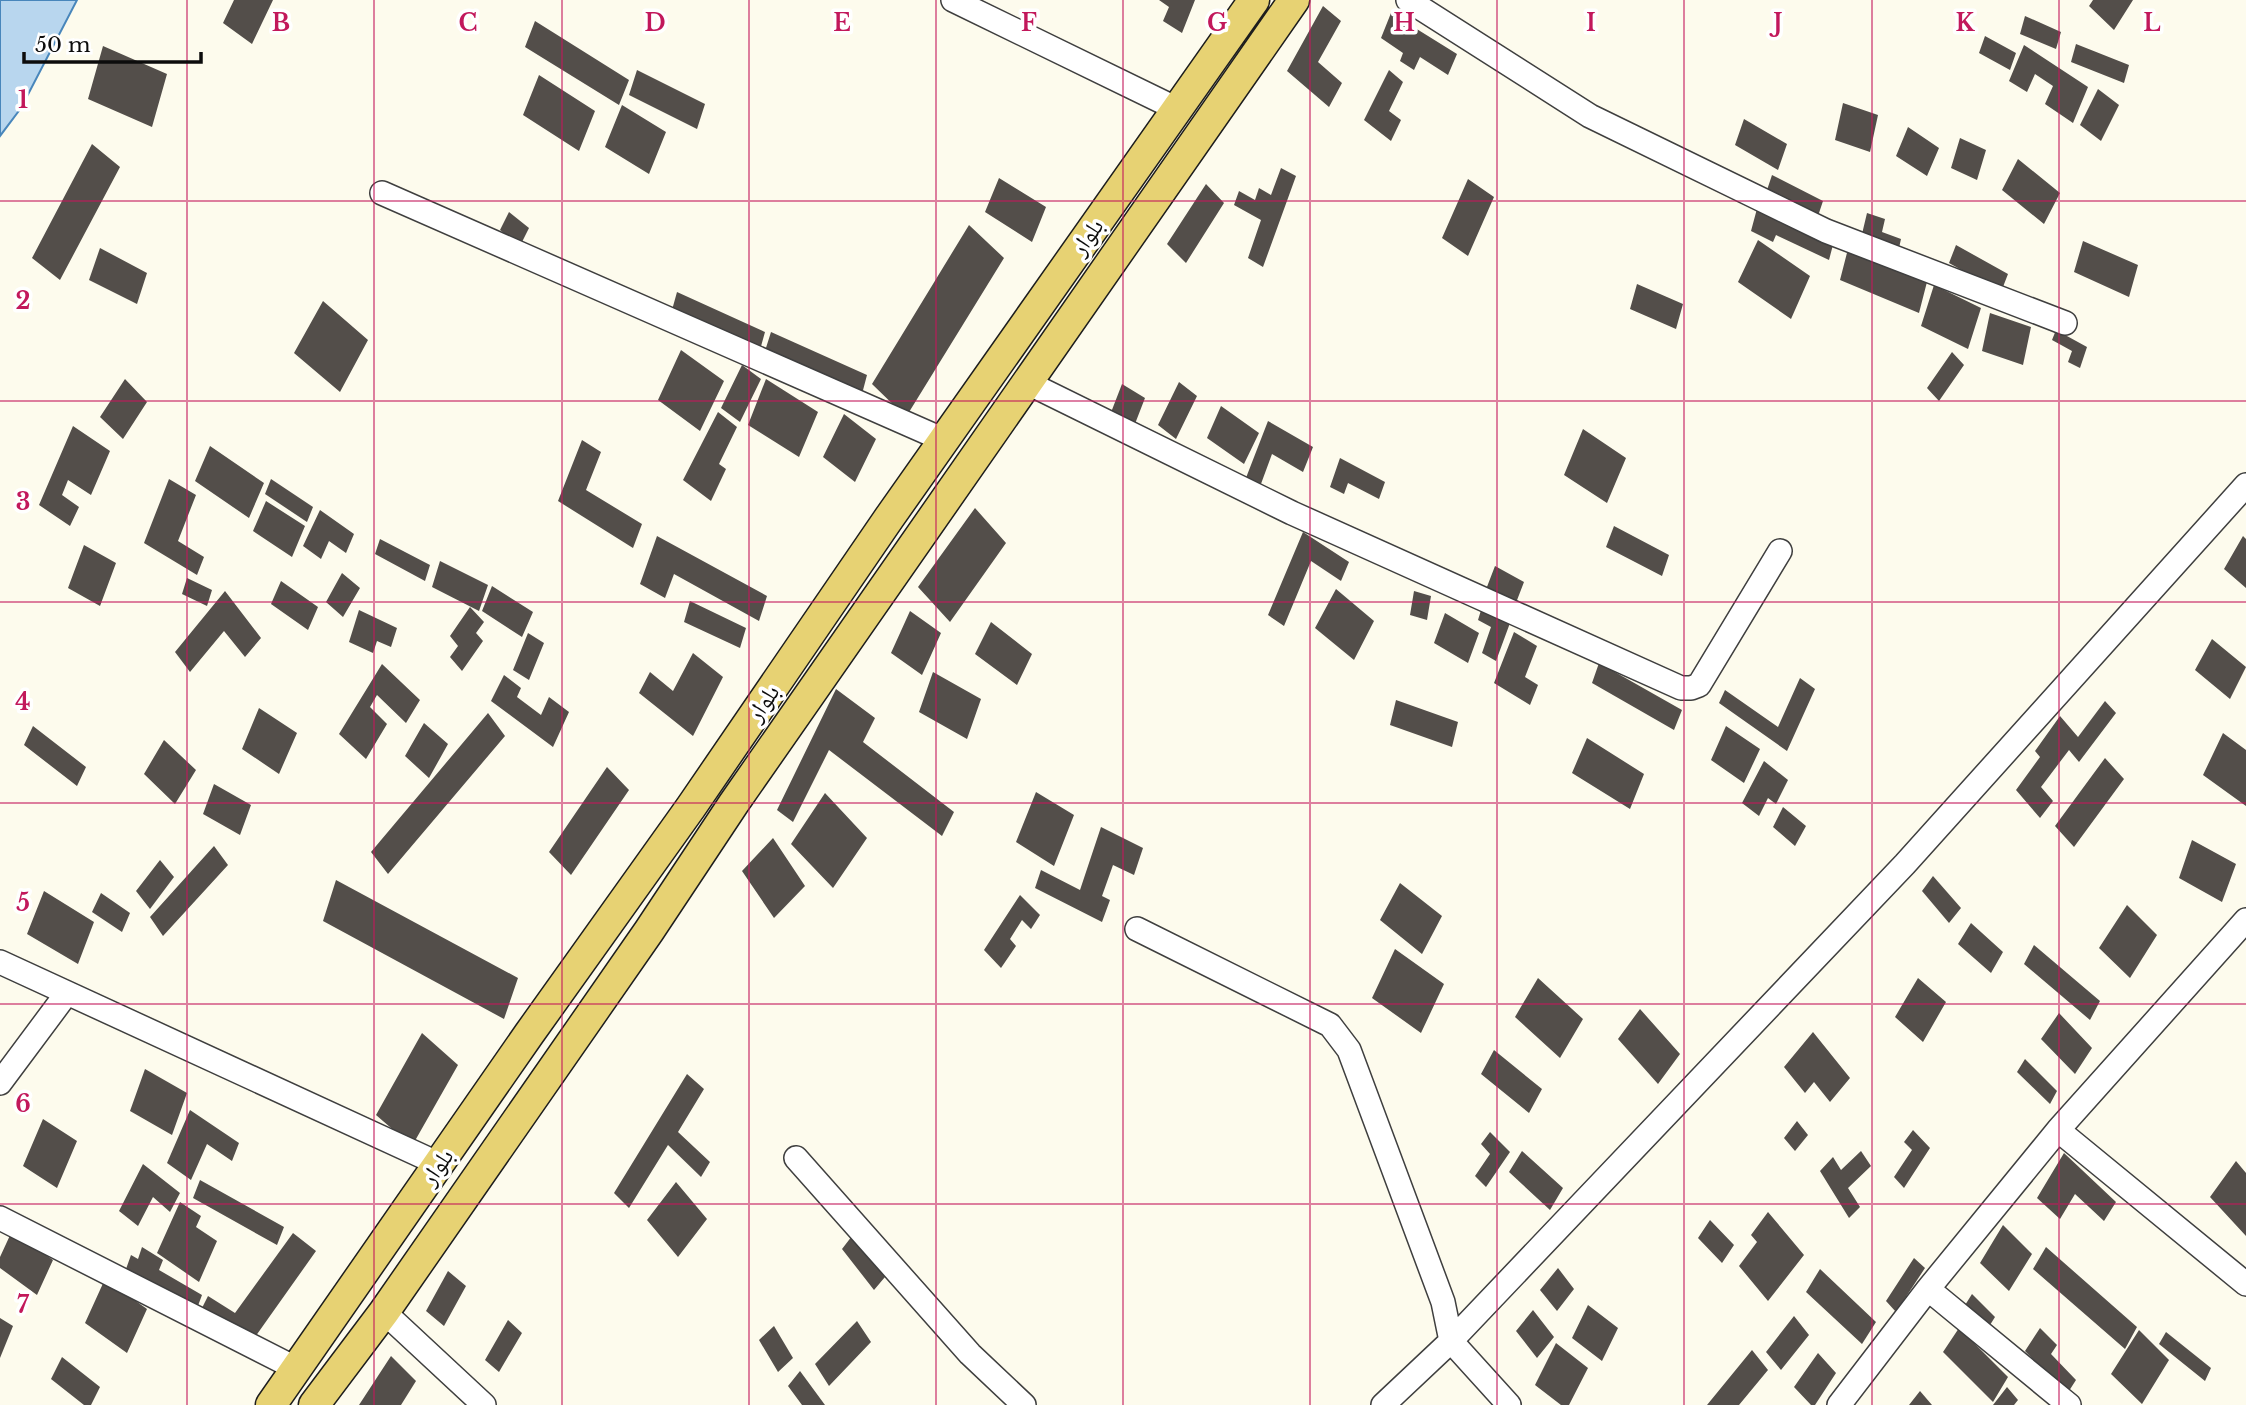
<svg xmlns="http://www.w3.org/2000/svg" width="2246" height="1405" font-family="'Libre Baskerville','Noto Naskh Arabic',serif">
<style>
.water{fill:#b8d6ee;stroke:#4886bb;stroke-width:2}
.building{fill:#534e4a}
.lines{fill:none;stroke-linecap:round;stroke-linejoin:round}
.minor-casing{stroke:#3f3f3f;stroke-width:26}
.major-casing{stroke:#1d1d1d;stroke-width:33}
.minor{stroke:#fff;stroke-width:23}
.major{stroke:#e7d273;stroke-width:30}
.grid{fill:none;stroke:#c2185b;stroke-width:2;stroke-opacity:0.55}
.labels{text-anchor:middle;stroke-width:7;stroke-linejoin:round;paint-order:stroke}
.street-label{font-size:24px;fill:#0c0c0c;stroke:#fff}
.grid-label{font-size:23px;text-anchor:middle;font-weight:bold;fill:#c2185b;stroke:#fff;stroke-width:7;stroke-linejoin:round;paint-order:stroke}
</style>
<rect width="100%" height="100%" fill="#fdfbed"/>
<!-- water -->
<path class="water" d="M0,0H77L21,108L0,136Z"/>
<!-- building -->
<path class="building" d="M234,0H273L252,44L223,23Z
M1159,0H1195L1182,33L1163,21L1169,7Z
M2093,0H2133L2114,30L2089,6Z
M1323,6L1341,21L1318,62L1342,83L1329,107L1287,71Z
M1391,13L1457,54L1448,75L1420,57L1414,70L1400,61L1403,53L1381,38Z
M2025,16L2061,32L2056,49L2020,34Z
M535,21L629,80L619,105L525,47Z
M1985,36L2016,53L2010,70L1979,53Z
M2076,44L2129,65L2124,83L2071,62Z
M2024,45L2088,87L2073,123L2045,104L2053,86L2035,74L2027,92L2009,81Z
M103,46L167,74L152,127L88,99Z
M637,70L705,104L697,129L629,95Z
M1389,70L1403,82L1389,111L1401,120L1391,141L1364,120Z
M539,75L595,111L579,151L523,115Z
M2098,89L2119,105L2101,141L2080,125Z
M1843,103L1878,115L1870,152L1835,140Z
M622,105L666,132L649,174L605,147Z
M1744,119L1787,144L1778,170L1735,145Z
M1908,127L1939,148L1927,176L1896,156Z
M1960,138L1986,150L1977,180L1951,168Z
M92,144L120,167L60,280L32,258Z
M2018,159L2060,193L2044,224L2002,190Z
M1281,168L1296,176L1263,267L1248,258L1261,220L1234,205L1239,191L1255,200L1259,188L1271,195Z
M1772,175L1823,201L1817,219L1766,193Z
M999,178L1046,207L1032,242L985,212Z
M1468,179L1494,197L1468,256L1442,238Z
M1206,184L1224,203L1186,263L1167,244Z
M1758,205L1834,241L1829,260L1776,235L1773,242L1751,231Z
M509,212L529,228L520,246L500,230Z
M1867,213L1885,219L1882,232L1901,239L1899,248L1862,234Z
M969,225L1004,258L906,417L872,384Z
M1758,240L1810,276L1791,319L1738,282Z
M2083,241L2138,265L2129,297L2074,272Z
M1849,245L1928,278L1919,313L1840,280Z
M1956,245L2008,274L2001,292L1949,263Z
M100,248L147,273L137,304L89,280Z
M1637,284L1683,304L1676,329L1630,309Z
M1934,285L1981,308L1968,349L1921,326Z
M677,292L765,332L760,350L672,310Z
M323,301L368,340L340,392L294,353Z
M1990,313L2031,327L2023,365L1982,351Z
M2056,330L2087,347L2080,368L2068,362L2072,351L2052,340Z
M771,332L867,375L862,394L765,351Z
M681,350L724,381L700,431L658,400Z
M1952,352L1964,365L1939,401L1927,388Z
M742,365L761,379L740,422L721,408Z
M125,379L147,402L123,439L100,417Z
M766,379L818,412L799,457L748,425Z
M1179,382L1197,396L1176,439L1158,425Z
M1122,384L1145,398L1133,429L1110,415Z
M1221,406L1259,433L1244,464L1207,438Z
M718,412L737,427L719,464L726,469L711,501L683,480Z
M844,414L876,439L855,482L823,457Z
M1268,421L1313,447L1303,472L1272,454L1258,492L1244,483Z
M73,426L110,451L91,495L68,480L62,495L79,507L70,526L39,505Z
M1583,429L1626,458L1607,503L1564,475Z
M582,440L601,452L586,490L642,524L633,548L558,501Z
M210,446L264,483L249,518L195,481Z
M1340,458L1385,482L1379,499L1348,483L1344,494L1330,487Z
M169,479L196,495L178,541L204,557L197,575L144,543Z
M271,479L313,507L307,522L265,494Z
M266,501L305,526L292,557L253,531Z
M975,508L1006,543L950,622L918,587Z
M320,510L354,534L346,553L329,541L321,559L303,546Z
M1614,526L1669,555L1662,576L1606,547Z
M1303,532L1349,562L1341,581L1311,561L1284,626L1268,615Z
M657,536L767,596L759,621L674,574L665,598L640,584Z
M2243,536L2246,539V588L2224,569Z
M380,539L430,565L425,581L375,554Z
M84,545L116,563L100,606L68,588Z
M440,561L488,585L479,611L432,587Z
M1495,566L1524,582L1514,608L1485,592Z
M342,573L360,588L343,617L326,602Z
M187,578L212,590L207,606L182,594Z
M281,581L318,607L308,630L271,604Z
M492,586L533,612L522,637L482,611Z
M1336,589L1374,621L1354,660L1315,628Z
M225,591L261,638L245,657L224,631L190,672L175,652Z
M1414,591L1431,596L1427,620L1410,615Z
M690,601L746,628L740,648L684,622Z
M470,607L484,622L476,633L483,641L462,671L450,657L458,646L450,636Z
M1482,607L1510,623L1496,661L1482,653L1491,627L1478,620Z
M359,610L397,628L391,647L377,641L373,653L349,642Z
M910,611L941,633L922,675L891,653Z
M1445,613L1479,633L1468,663L1434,643Z
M991,622L1032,654L1017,685L975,654Z
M1514,632L1537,646L1525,677L1538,685L1530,705L1494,683Z
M528,633L544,643L529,680L513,670Z
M2212,639L2246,667L2230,699L2195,670Z
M693,653L723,677L693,736L639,693L650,672L673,691Z
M1599,663L1682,710L1674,730L1592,683Z
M382,664L420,700L406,723L377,695L370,707L387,724L366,759L339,734Z
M933,672L981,699L967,739L919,712Z
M504,675L521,688L517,697L541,715L549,697L569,712L553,747L491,701Z
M1800,678L1815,689L1787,751L1719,703L1725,690L1778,727Z
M836,689L875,718L863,742L954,812L942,836L829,750L793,822L777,810Z
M1396,700L1458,722L1452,747L1390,725Z
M2105,701L2116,713L2079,762L2069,750L2041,787L2053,801L2040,818L2016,790L2040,757L2035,751L2060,716L2078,737Z
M259,708L297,733L279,774L242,749Z
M488,713L505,736L388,874L371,852Z
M424,723L448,744L429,778L405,756Z
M33,726L86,767L77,786L24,745Z
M1726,726L1760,749L1744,783L1711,760Z
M2223,733L2246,750V806L2203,775Z
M1587,738L1644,774L1630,809L1572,773Z
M164,740L196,770L175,804L144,774Z
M2105,758L2124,779L2074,847L2055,826Z
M1764,761L1788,780L1776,804L1768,798L1759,816L1742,803Z
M607,767L629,790L571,875L549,852Z
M214,784L251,805L240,835L203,814Z
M1036,792L1074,815L1054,866L1016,842Z
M825,793L867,838L833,888L791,844Z
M1783,807L1806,826L1795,846L1773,827Z
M1101,827L1143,848L1134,875L1113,865L1102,896L1110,900L1102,922L1035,888L1041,870L1080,890Z
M773,838L805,886L774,918L742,871Z
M2192,840L2236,864L2222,902L2179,878Z
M214,846L228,865L163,936L150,917Z
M160,860L174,877L150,909L136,891Z
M1933,876L1961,908L1949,923L1922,891Z
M336,880L518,978L504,1019L323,921Z
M1400,883L1442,916L1422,954L1380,920Z
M44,891L94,922L78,964L27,934Z
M101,893L130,913L122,932L92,912Z
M1020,895L1040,915L1031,929L1022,920L1010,939L1016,946L1001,968L984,950Z
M2127,905L2157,935L2130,978L2099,948Z
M1971,923L2003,952L1991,973L1958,944Z
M2034,945L2100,1001L2090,1020L2024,964Z
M1395,949L1444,984L1421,1033L1372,998Z
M1538,978L1583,1019L1560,1058L1515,1017Z
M1918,978L1946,1002L1923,1042L1895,1017Z
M1640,1009L1680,1054L1658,1084L1618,1039Z
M2059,1013L2092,1048L2075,1074L2041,1039Z
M1813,1032L1850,1078L1830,1102L1814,1082L1805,1093L1784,1067Z
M422,1033L458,1065L412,1146L376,1115Z
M1494,1050L1542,1089L1529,1113L1481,1074Z
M2025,1059L2057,1091L2050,1104L2017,1072Z
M145,1069L187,1093L172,1135L130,1111Z
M687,1074L704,1089L678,1132L710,1162L701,1177L668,1145L629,1208L614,1193Z
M190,1110L239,1143L232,1161L207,1144L191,1180L167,1163Z
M43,1119L77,1141L57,1188L23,1166Z
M1797,1121L1808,1135L1795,1151L1784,1138Z
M1913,1130L1930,1148L1904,1188L1894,1177L1912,1150L1904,1142Z
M1490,1132L1510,1152L1486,1187L1475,1176L1490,1154L1481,1144Z
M1522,1151L1563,1188L1550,1210L1509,1172Z
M1861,1151L1871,1166L1848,1188L1860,1207L1849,1218L1820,1171L1833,1157L1841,1170Z
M2064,1153L2116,1202L2104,1221L2075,1194L2060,1219L2037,1198Z
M2236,1161L2246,1173V1236L2210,1197Z
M143,1164L180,1193L170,1212L153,1197L138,1226L119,1211Z
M200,1180L284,1227L277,1245L193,1198Z
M676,1182L707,1219L678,1257L647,1220Z
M180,1202L201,1216L196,1227L217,1241L199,1282L157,1253Z
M1768,1212L1804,1255L1768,1301L1739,1266L1757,1242L1751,1235Z
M1710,1220L1734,1245L1722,1263L1698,1238Z
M2003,1225L2032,1254L2009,1291L1980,1263Z
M12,1231L53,1260L37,1295L0,1268V1257Z
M293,1233L316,1251L253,1340L199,1314L208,1296L235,1313Z
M852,1236L885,1277L874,1290L842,1249Z
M142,1247L163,1260L159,1270L202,1295L196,1311L126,1269L131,1255L138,1259Z
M2046,1247L2137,1327L2125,1349L2033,1269Z
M1914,1258L1925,1268L1896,1312L1886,1301Z
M1558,1268L1574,1289L1557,1311L1540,1290Z
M1820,1269L1876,1322L1862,1344L1806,1292Z
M448,1271L466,1286L444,1326L426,1311Z
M105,1279L147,1309L127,1353L85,1323Z
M1972,1294L1995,1317L1985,1333L1962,1310Z
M1588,1305L1618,1328L1602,1361L1572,1338Z
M1533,1310L1554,1337L1537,1358L1516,1331Z
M1794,1316L1809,1335L1781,1370L1766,1352Z
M0,1318L13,1326L0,1358Z
M508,1320L522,1333L499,1372L485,1360Z
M857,1321L871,1342L829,1386L815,1364Z
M774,1326L793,1358L778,1372L759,1340Z
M1959,1328L2008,1377L1993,1402L1943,1352Z
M2040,1328L2057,1345L2051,1354L2076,1380L2067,1394L2025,1351Z
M2139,1330L2169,1360L2142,1404L2111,1374Z
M2166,1332L2211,1368L2205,1381L2159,1344Z
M1556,1343L1588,1368L1569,1405H1561L1535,1385Z
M1752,1350L1768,1370L1739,1405H1707Z
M1818,1353L1836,1373L1815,1405H1811L1794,1387Z
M391,1356L416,1381L401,1405H359Z
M62,1357L100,1387L91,1405H84L51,1379Z
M800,1371L825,1405H802L788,1386Z
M2007,1387L2018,1400L2014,1405H1993Z
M1920,1391L1932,1405H1909Z"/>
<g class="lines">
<!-- minor casing -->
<g class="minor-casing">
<path id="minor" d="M953,0L1177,109
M1408,0L1590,116L1826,231L2065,323
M382,193L944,440
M1028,383L1292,513L1681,688H1691L1699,685L1780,551
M1137,929L1330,1025L1349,1050L1443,1302L1451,1341L1509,1405
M0,962L439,1164
M0,1083L67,993
M2058,1130L2246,1284
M796,1158L970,1354L1024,1405
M0,1218L297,1369
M1928,1289L2069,1405
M384,1312L484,1405
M1383,1405L1451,1341L1905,864L2246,485
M1839,1405L1928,1289L2058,1130L2246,920"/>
</g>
<!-- major casing -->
<g class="major-casing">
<path id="major" d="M271,1405L529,1034L691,807L889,518L1254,0
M314,1405L384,1312L649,931L734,803L1294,0"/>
</g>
<!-- minor -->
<use href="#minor" class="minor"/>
<!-- major -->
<use href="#major" class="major"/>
</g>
<!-- grid -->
<path class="grid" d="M187,0V1405M374,0V1405M562,0V1405M749,0V1405M936,0V1405M1123,0V1405M1310,0V1405M1497,0V1405M1684,0V1405M1872,0V1405M2059,0V1405M0,201H2246M0,401H2246M0,602H2246M0,803H2246M0,1004H2246M0,1204H2246"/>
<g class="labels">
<!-- street labels -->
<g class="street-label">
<text transform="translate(1087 237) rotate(-55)" y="8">بلوار</text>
<text transform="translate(763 703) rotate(-56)" y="8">بلوار</text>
<text transform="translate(437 1167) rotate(-55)" y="8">بلوار</text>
</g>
</g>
<g class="grid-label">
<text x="281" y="31">B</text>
<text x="468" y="31">C</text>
<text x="655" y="31">D</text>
<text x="842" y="31">E</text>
<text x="1029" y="31">F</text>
<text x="1217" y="31">G</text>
<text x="1404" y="31">H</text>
<text x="1591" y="31">I</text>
<text x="1778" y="31">J</text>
<text x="1965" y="31">K</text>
<text x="2152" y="31">L</text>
<text x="23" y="108">1</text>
<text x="23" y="309">2</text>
<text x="23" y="510">3</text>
<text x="23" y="710">4</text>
<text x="23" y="911">5</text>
<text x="23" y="1112">6</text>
<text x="23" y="1313">7</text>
</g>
<!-- scale -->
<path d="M24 52v10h177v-10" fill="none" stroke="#0c0c0c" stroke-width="3.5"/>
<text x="35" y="52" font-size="21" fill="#0c0c0c" stroke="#ffffff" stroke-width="5" paint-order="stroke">50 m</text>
</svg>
